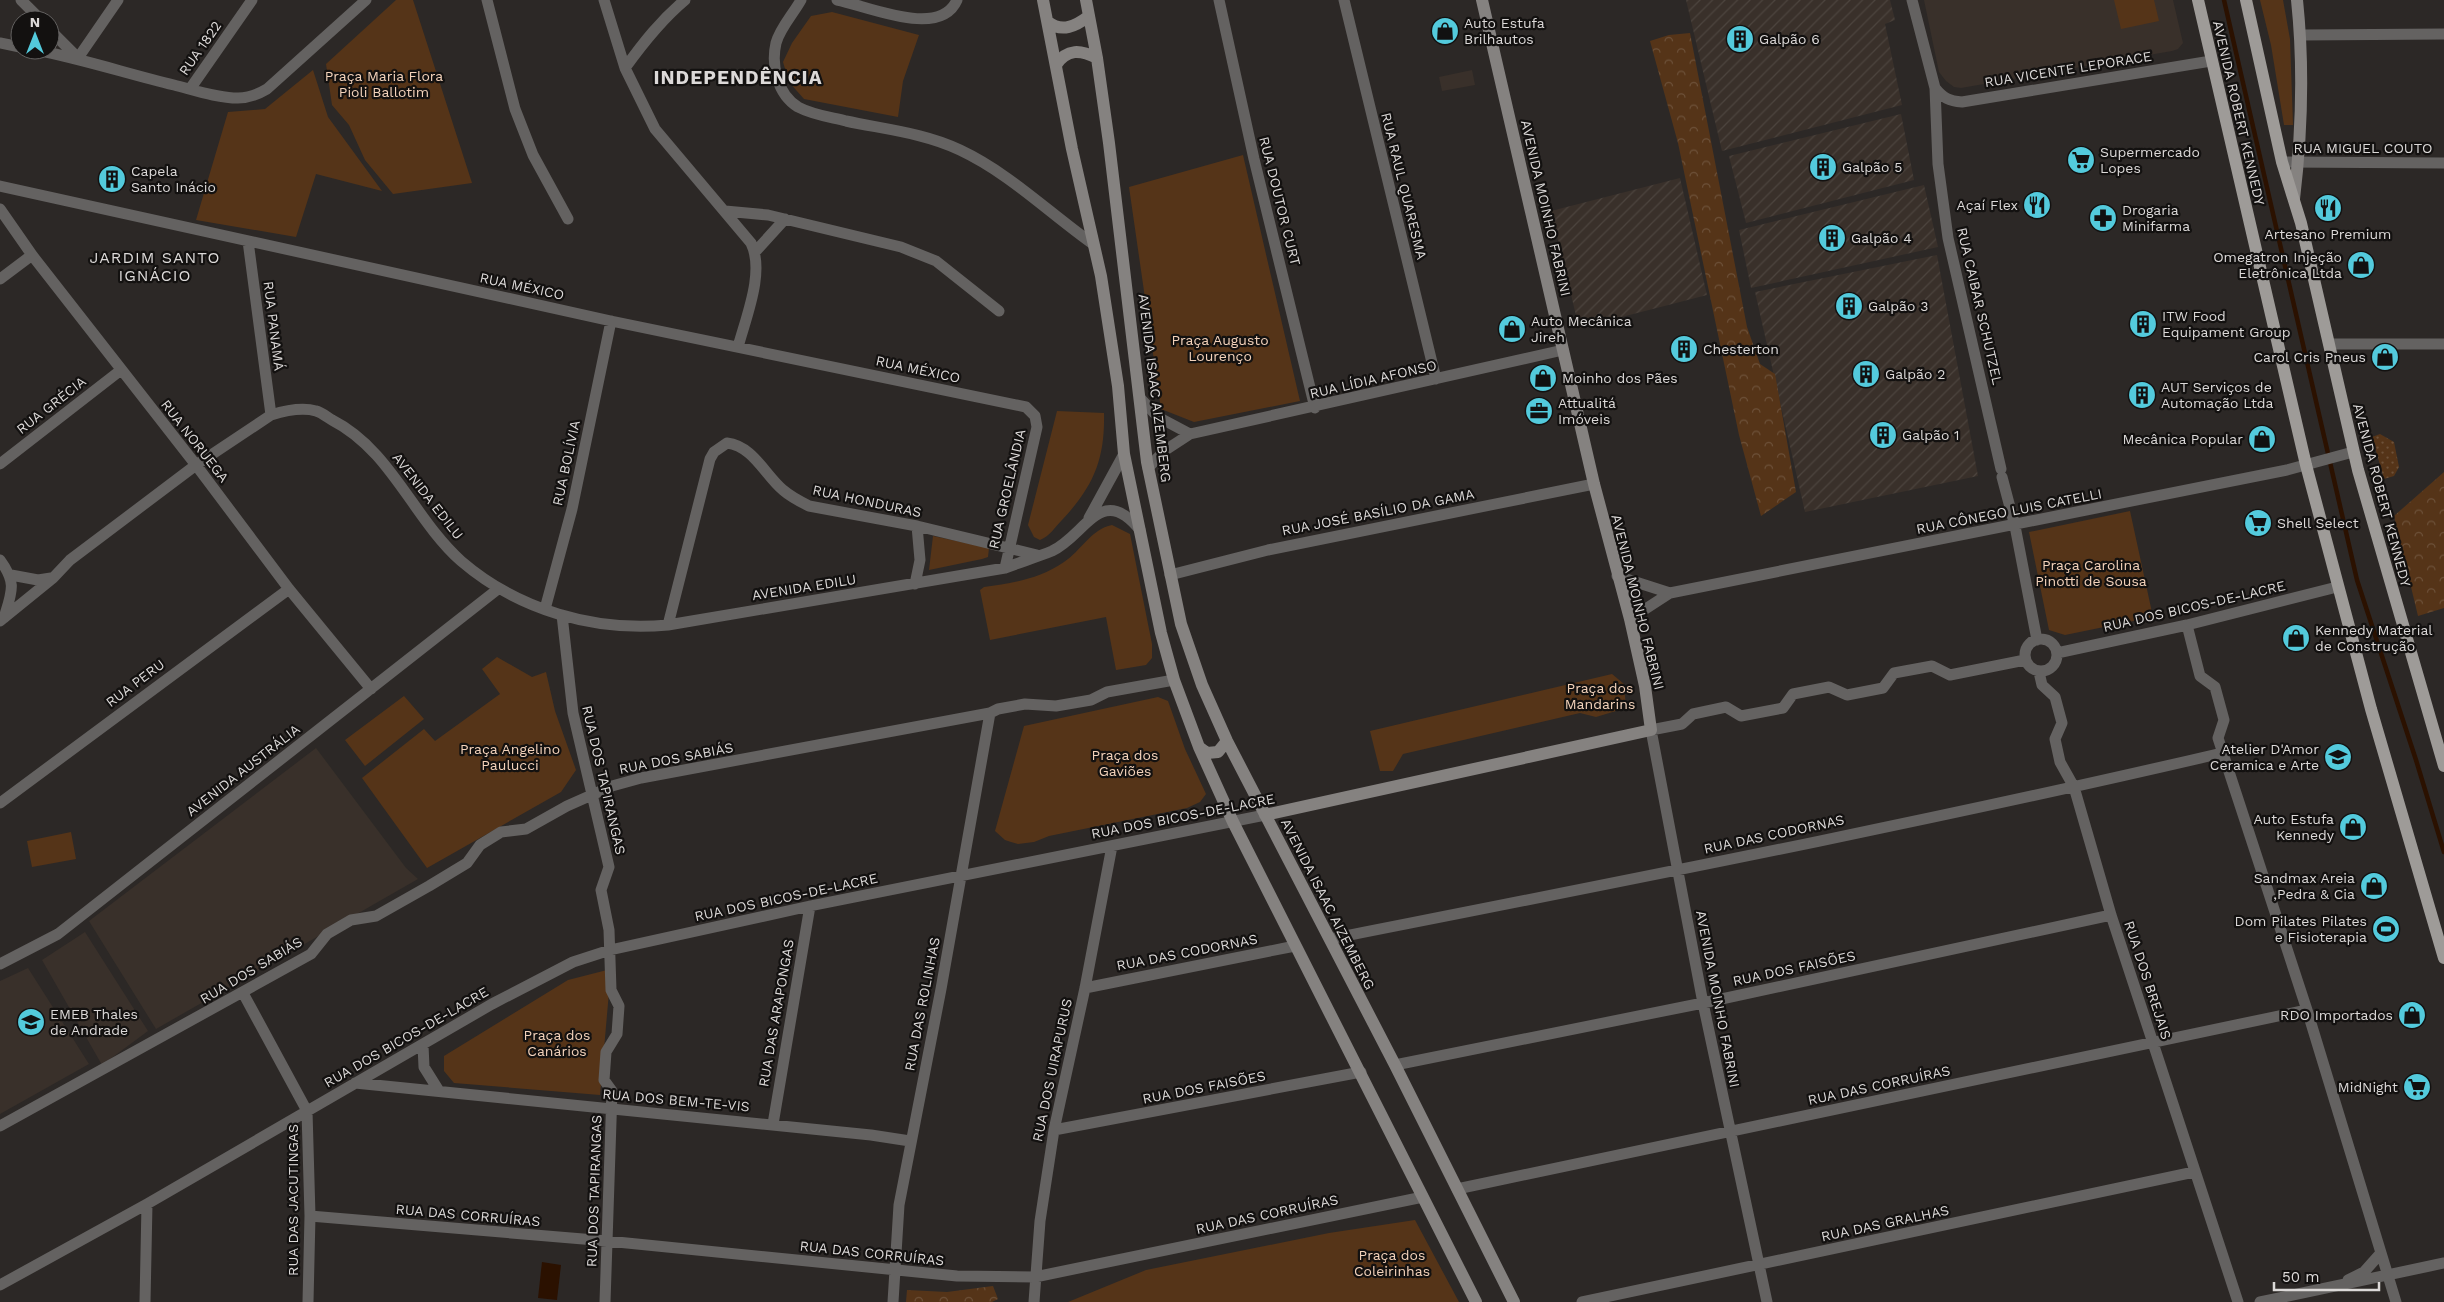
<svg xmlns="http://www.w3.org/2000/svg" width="2444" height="1302" font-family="'Work Sans',sans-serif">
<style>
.built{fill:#39302a}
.industrial{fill:url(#industrial-furrows)}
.forest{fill:url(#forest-crowns)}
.park{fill:#553418}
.garden{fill:url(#garden-dots)}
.water{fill:#2b1100}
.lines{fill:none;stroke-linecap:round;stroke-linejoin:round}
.stream{stroke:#2b1100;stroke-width:4.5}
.street{stroke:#646261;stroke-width:11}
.secondary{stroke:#858280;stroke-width:12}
.primary{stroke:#9e9b98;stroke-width:12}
.labels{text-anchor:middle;stroke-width:4.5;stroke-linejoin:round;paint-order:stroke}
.poi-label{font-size:14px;fill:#dcd9d8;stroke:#131110;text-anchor:start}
.street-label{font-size:14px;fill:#dcd9d8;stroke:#131110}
.park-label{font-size:14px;fill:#f4d3bb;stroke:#131110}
.quarter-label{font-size:16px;letter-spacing:1px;fill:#dcd9d8;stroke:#131110}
.district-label{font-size:19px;font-weight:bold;letter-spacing:1px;fill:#dcd9d8;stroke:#131110}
</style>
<defs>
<pattern id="industrial-furrows" width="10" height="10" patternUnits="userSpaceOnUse" patternTransform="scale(1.25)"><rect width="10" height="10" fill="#39302a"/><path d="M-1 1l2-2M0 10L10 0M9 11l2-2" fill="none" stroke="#4c443e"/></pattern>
<pattern id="forest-crowns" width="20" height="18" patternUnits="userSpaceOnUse" patternTransform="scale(1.25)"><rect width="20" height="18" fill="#553418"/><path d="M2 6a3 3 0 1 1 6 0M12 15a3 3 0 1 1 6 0" fill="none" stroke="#6d5139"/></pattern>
<pattern id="garden-dots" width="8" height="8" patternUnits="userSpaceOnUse" patternTransform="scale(1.25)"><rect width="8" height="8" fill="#553418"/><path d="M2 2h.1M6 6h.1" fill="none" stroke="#6d5139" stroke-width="1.8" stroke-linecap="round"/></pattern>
</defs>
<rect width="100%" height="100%" fill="#2c2826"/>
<!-- built -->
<path class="built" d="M1924,0H2173L2183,43L2178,49L2172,51L1961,88L1954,87L1946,81L1939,72Z
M1472,70L1475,85L1442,91L1439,77Z
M316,748L406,868L418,879L156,1029L89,921Z
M85,932L148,1031L102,1065L42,960Z
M28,968L89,1064L0,1114V981Z"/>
<!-- industrial -->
<path class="industrial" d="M1686,0H1890L1895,20L1885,24L1902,105L1722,151Z
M1901,114L1914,180L1746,223L1729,156Z
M1680,178L1707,295L1579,328L1551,211Z
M1924,185L1938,247L1751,288L1739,230Z
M1937,255L1978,476L1805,512L1755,292Z"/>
<!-- forest -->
<path class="forest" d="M1690,33L1747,327L1760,364L1775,374L1796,492L1761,516L1739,435L1678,143L1650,41L1669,35Z
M2444,472V608L2418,616L2394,516Z
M993,1286L998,1299L992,1302H906L907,1290L947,1292Z"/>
<!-- park -->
<path class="park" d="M396,0H413L472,183L393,194L365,160L349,125L332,105L326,64Z
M2114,0H2154L2159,21L2121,29Z
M2260,0H2283L2290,39L2293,125H2284L2271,45Z
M832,12L919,35L903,81L898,117L804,99L789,82L783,62L792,43L811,16Z
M313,70L328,117L382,191L316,174L296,237L196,220L228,112L265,109Z
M1243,155L1300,401L1194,422L1161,409L1129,187Z
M1057,411L1104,413C1105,459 1094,486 1062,520C1055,527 1050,536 1040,540L1034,537L1028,525Z
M2130,511L2153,617L2065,635L2049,630L2029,532Z
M1112,525L1130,534L1152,644V658L1146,665L1116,670L1106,617L990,640L980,590L984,587C1013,583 1039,579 1064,562C1081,551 1091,529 1112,525Z
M933,536L989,548L988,557L982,559L929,570Z
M497,657L532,677L546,672L555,711L576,770L561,792L427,868L362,778L424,729L435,741L500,694L482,669Z
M1612,674L1624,684L1626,708L1596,717L1580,713L1403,754L1393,771H1380L1370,731Z
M404,696L424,719L365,766L345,740Z
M1158,697L1168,701L1185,749L1206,794L1200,802L1187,808L1049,836L1034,842L1018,844L1011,842L1005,840L995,831L1024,726Z
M71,832L76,859L32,867L27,841Z
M611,969L600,1095L454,1083L444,1071V1056L568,980Z
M1415,1220L1459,1302H1068L1146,1270L1329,1233Z"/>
<!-- garden -->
<path class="garden" d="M2380,434L2394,442L2399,467L2394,476L2384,479L2372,437Z"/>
<!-- water -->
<path class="water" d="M542,1262L561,1265L557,1300L538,1298Z"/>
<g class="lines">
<!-- stream -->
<path class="stream" d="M2224,0L2357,580L2416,760L2444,852"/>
<!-- street -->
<path class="street" d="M21,0L41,20
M487,0L515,109L533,155L568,219
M604,0L625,68L655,129L751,243C765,272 746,317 738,347
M801,0C794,13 780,28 776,43C771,65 777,94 798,107C813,115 830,117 846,121C883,129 925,133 960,150C1009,173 1048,212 1093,244
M837,0C868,6 940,39 957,0
M1219,0L1254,159L1315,408
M1344,0L1436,379
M1912,0L1935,88L1938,164L1948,238L2001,469
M50,30L78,58L118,0
M2301,35L2444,34
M0,43L20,47
M36,50C83,59 128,74 174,85C194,90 217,98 238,98C249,98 257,95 267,89L366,0
M625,68C643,43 661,20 685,0
M1935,88C1943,98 1949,101 1962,102L2211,61
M190,89L252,0
M2282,162L2444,163
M0,186L611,321L1026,407L1035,416L1037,427L1005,568
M0,209L32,255L196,465L289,589L371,689
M725,211L768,215L901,247L936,261L999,311
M248,241L271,415
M755,252L785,219
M0,279L32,255
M2329,344H2444
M1140,398L1158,417L1190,434
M0,464L121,370
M1148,468L1164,451L1190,434L1563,350
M2002,477L2015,526L2037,640
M1089,518L1124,454
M0,560C17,583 12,591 4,618
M11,575L38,580L51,578
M1170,575L1268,550L1594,484
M1617,576L1670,593
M915,584L920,560L917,526
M545,609L572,509L611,321
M562,615L573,713L609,867L601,890L609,930L611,990L619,1006L617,1034L606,1052L604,1080L612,1091L605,1302
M1630,619L1670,593L2287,470L2353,452
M0,621L53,578L70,560L196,465L271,415C284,411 302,407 316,411C321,412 327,417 332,420C391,450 413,518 461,561C518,610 594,632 668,625L1005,568C1021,562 1037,557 1052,551C1085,536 1101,482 1140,530
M668,625L710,459L714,452L727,443C753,446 765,475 783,490C791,497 799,501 809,506L917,526L1037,555
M2187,625L2200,676L2215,687L2224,720L2218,738L2307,1010L2396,1302
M2025 655a16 16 0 1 1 32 0a16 16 0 1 1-32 0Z
M2057,653L2187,625L2337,587
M2039,672L2042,685L2055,697L2062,723L2055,739L2060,762L2074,787L2111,915L2238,1302
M0,803L289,589
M1330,939C1628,880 1927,822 2222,753
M0,964L58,934L498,589
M1085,988L1295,946
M243,993L307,1111L310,1216L308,1302
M423,1045L424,1067L439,1091
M1395,1065L1703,1003L2111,915
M355,1083L871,1135L910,1141
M773,1124L810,906
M0,1126L311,954L327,934L351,920L376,916L429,886L467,863L480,845L501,832L526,829L567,806L612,786L641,778L990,713L998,709L1025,704L1056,706L1091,700L1107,692L1174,680
M1054,1130L1361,1072
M1457,1189L2307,1010
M310,1216L607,1241L957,1276L1035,1277L1423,1197
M2348,1280L2364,1272L2380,1254
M0,1285L147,1204L492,1004L573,962L610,950L810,906L1265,815
M145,1302L147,1204
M893,1302L899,1205L941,989L990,713
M1034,1302L1040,1221L1054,1130L1085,988L1112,846
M1582,1302L2194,1172
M1767,1302L1703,1003L1651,730L1682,724L1693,714L1726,707L1741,716L1783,708L1793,694L1829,687L1847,695L1883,688L1894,673L1932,666L1950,675L2025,660
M2260,1302L2444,1263"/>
<!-- secondary -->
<path class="secondary" d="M1043,0L1072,149L1101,276L1118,386L1124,454L1161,633L1174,680L1199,747L1233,822L1476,1302
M1086,0L1097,58L1109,143L1147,462L1181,624L1202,685L1227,741L1395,1065L1514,1302
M1048,22C1062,33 1076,26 1089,16
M1056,65C1067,48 1081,50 1097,58
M2294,199C2302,132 2304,67 2297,0
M1199,747L1207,753L1218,752L1227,741
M1265,815L1651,730L1645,686L1630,619L1594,484L1482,0"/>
<!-- primary -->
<path class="primary" d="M2198,0L2306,465L2371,709L2444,958
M2246,0L2282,162L2301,223L2358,470L2444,766"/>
</g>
<!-- icons -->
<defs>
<g id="shop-disc" transform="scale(1.4375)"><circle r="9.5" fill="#53cadc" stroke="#131110"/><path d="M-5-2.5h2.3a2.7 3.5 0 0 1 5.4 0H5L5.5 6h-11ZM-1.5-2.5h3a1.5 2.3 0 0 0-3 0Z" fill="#111"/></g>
<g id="building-disc" transform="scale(1.4375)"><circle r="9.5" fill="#53cadc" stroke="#131110"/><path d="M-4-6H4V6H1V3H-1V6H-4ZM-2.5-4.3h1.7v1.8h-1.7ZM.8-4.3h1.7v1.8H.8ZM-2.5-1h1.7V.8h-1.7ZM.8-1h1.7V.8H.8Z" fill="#111"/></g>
<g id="supermarket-disc" transform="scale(1.4375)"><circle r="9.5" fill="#53cadc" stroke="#131110"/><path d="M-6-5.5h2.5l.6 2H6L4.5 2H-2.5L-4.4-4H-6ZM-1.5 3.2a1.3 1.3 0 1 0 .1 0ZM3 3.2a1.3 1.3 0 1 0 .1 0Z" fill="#111"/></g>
<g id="restaurant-disc" transform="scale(1.4375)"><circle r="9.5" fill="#53cadc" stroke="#131110"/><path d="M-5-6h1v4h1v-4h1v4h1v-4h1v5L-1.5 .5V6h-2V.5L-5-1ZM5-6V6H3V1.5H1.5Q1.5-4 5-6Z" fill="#111"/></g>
<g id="pharmacy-disc" transform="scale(1.4375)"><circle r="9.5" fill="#53cadc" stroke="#131110"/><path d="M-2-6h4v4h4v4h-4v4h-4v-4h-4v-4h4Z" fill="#111"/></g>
<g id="office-disc" transform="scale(1.4375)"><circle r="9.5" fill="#53cadc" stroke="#131110"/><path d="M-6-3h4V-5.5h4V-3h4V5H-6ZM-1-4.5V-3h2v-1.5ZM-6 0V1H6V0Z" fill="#111"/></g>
<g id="university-disc" transform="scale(1.4375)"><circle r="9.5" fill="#53cadc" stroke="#131110"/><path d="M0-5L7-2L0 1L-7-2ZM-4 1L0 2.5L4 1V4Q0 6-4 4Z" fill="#111"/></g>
<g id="stadium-disc" transform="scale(1.4375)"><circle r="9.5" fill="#53cadc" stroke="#131110"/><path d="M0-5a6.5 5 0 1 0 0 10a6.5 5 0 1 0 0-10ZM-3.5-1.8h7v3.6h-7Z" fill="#111"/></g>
<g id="school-disc" transform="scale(1.4375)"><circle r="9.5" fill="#53cadc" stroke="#131110"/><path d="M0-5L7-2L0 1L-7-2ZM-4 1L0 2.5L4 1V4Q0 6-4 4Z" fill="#111"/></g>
</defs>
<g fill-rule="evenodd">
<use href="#shop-disc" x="1445" y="31"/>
<use href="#building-disc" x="1740" y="39"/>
<use href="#supermarket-disc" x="2081" y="160"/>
<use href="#building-disc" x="1823" y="167"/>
<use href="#building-disc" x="112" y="179"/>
<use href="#restaurant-disc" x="2037" y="205"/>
<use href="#restaurant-disc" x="2328" y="208"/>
<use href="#pharmacy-disc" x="2103" y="218"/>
<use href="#building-disc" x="1832" y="238"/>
<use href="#shop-disc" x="2361" y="265"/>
<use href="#building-disc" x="1849" y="306"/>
<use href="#building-disc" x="2143" y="324"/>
<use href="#shop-disc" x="1512" y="329"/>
<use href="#building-disc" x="1684" y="349"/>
<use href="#shop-disc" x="2385" y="357"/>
<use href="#building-disc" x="1866" y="374"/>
<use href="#shop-disc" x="1543" y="378"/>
<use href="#building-disc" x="2142" y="395"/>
<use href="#office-disc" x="1539" y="411"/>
<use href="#building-disc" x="1883" y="435"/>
<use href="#shop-disc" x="2262" y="439"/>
<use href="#supermarket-disc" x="2258" y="523"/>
<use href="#shop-disc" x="2296" y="638"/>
<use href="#university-disc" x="2338" y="757"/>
<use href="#shop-disc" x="2353" y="827"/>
<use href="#shop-disc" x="2374" y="886"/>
<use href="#stadium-disc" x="2386" y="929"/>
<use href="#shop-disc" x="2412" y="1015"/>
<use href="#school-disc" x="31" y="1022"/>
<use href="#supermarket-disc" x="2417" y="1087"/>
</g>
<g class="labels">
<!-- poi labels -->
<g class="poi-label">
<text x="1464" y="28">Auto Estufa<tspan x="1464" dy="16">Brilhautos</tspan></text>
<text x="1759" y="44">Galpão 6</text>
<text x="2100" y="157">Supermercado<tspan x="2100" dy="16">Lopes</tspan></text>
<text x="1842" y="172">Galpão 5</text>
<text x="131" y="176">Capela<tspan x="131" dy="16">Santo Inácio</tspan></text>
<text x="2018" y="210" text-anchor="end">Açaí Flex</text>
<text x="2122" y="215">Drogaria<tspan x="2122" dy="16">Minifarma</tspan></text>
<text x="2328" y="239" text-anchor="middle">Artesano Premium</text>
<text x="1851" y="243">Galpão 4</text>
<text x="2342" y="262" text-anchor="end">Omegatron Injeção<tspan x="2342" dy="16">Eletrônica Ltda</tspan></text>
<text x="1868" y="311">Galpão 3</text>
<text x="2162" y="321">ITW Food<tspan x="2162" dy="16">Equipament Group</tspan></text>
<text x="1531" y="326">Auto Mecânica<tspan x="1531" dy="16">Jireh</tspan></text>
<text x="1703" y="354">Chesterton</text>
<text x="2366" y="362" text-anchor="end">Carol Cris Pneus</text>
<text x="1885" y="379">Galpão 2</text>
<text x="1562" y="383">Moinho dos Pães</text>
<text x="2161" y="392">AUT Serviços de<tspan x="2161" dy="16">Automação Ltda</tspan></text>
<text x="1558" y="408">Attualitá<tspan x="1558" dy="16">Imóveis</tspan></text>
<text x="1902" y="440">Galpão 1</text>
<text x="2243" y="444" text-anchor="end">Mecânica Popular</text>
<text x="2277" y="528">Shell Select</text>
<text x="2315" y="635">Kennedy Material<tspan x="2315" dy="16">de Construção</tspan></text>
<text x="2319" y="754" text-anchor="end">Atelier D'Amor<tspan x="2319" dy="16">Ceramica e Arte</tspan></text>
<text x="2334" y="824" text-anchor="end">Auto Estufa<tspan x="2334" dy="16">Kennedy</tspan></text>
<text x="2355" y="883" text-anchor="end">Sandmax Areia<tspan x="2355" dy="16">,Pedra &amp; Cia</tspan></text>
<text x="2367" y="926" text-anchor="end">Dom Pilates Pilates<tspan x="2367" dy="16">e Fisioterapia</tspan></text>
<text x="50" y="1019">EMEB Thales<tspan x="50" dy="16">de Andrade</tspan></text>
<text x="2393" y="1020" text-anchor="end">RDO Importados</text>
<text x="2398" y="1092" text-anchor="end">MidNight</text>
</g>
<!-- street labels -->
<g class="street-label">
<text transform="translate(200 48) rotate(-55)" y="5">RUA 1822</text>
<text transform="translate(2068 69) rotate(-9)" y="5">RUA VICENTE LEPORACE</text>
<text transform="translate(2239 113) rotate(77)" y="5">AVENIDA ROBERT KENNEDY</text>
<text x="2363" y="153">RUA MIGUEL COUTO</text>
<text transform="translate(1404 186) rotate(76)" y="5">RUA RAUL QUARESMA</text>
<text transform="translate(1280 201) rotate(76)" y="5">RUA DOUTOR CURT</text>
<text transform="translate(1546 208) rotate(77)" y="5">AVENIDA MOINHO FABRINI</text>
<text transform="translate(522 286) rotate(12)" y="5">RUA MÉXICO</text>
<text transform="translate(1980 306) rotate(77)" y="5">RUA CAIBAR SCHUTZEL</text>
<text transform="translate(274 326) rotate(83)" y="5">RUA PANAMÁ</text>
<text transform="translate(918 369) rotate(12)" y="5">RUA MÉXICO</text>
<text transform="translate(1373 379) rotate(-13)" y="5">RUA LÍDIA AFONSO</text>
<text transform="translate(1155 388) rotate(83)" y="5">AVENIDA ISAAC AIZEMBERG</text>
<text transform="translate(51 405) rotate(-38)" y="5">RUA GRÉCIA</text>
<text transform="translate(195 441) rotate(52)" y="5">RUA NORUEGA</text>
<text transform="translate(566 463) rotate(-78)" y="5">RUA BOLÍVIA</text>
<text transform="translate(1007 489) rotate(-77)" y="5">RUA GROELÂNDIA</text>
<text transform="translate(2382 495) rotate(75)" y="5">AVENIDA ROBERT KENNEDY</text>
<text transform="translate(428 496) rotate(52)" y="5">AVENIDA EDILU</text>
<text transform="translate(867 501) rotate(12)" y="5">RUA HONDURAS</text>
<text transform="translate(2009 511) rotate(-11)" y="5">RUA CÔNEGO LUIS CATELLI</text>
<text transform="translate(1378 512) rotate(-11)" y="5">RUA JOSÉ BASÍLIO DA GAMA</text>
<text transform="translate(804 587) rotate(-9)" y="5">AVENIDA EDILU</text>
<text transform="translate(1638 602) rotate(76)" y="5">AVENIDA MOINHO FABRINI</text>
<text transform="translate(2194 606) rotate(-13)" y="5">RUA DOS BICOS-DE-LACRE</text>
<text transform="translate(135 683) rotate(-37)" y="5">RUA PERU</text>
<text transform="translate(676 758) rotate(-11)" y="5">RUA DOS SABIÁS</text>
<text transform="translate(243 770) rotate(-38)" y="5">AVENIDA AUSTRÁLIA</text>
<text transform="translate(604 780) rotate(77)" y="5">RUA DOS TAPIRANGAS</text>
<text transform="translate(1183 816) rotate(-11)" y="5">RUA DOS BICOS-DE-LACRE</text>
<text transform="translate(1774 834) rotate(-12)" y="5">RUA DAS CODORNAS</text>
<text transform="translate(786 897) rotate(-12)" y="5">RUA DOS BICOS-DE-LACRE</text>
<text transform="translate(1328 904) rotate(63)" y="5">AVENIDA ISAAC AIZEMBERG</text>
<text transform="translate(1187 952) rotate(-11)" y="5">RUA DAS CODORNAS</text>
<text transform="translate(1794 968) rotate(-12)" y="5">RUA DOS FAISÕES</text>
<text transform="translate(251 970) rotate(-31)" y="5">RUA DOS SABIÁS</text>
<text transform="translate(2148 980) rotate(72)" y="5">RUA DOS BREJAIS</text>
<text transform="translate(1718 999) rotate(79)" y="5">AVENIDA MOINHO FABRINI</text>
<text transform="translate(922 1004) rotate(-79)" y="5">RUA DAS ROLINHAS</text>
<text transform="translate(776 1013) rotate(-80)" y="5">RUA DAS ARAPONGAS</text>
<text transform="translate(406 1037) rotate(-30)" y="5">RUA DOS BICOS-DE-LACRE</text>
<text transform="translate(1052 1070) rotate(-78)" y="5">RUA DOS UIRAPURUS</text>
<text transform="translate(1879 1085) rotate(-12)" y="5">RUA DAS CORRUÍRAS</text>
<text transform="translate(1204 1087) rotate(-11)" y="5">RUA DOS FAISÕES</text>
<text transform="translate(676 1100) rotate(5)" y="5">RUA DOS BEM-TE-VIS</text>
<text transform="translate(594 1191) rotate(-88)" y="5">RUA DOS TAPIRANGAS</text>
<text transform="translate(293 1200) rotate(-90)" y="5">RUA DAS JACUTINGAS</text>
<text transform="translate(1267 1214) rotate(-12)" y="5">RUA DAS CORRUÍRAS</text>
<text transform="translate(468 1215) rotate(5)" y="5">RUA DAS CORRUÍRAS</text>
<text transform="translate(1885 1223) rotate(-12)" y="5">RUA DAS GRALHAS</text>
<text transform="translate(872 1253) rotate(6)" y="5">RUA DAS CORRUÍRAS</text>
</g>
<!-- park labels -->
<g class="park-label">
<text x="384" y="81">Praça Maria Flora<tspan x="384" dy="16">Pioli Ballotim</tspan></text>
<text x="1220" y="345">Praça Augusto<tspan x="1220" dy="16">Lourenço</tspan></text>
<text x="2091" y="570">Praça Carolina<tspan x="2091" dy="16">Pinotti de Sousa</tspan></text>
<text x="1600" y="693">Praça dos<tspan x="1600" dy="16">Mandarins</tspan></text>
<text x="510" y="754">Praça Angelino<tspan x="510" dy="16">Paulucci</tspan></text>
<text x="1125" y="760">Praça dos<tspan x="1125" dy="16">Gaviões</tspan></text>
<text x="557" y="1040">Praça dos<tspan x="557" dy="16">Canários</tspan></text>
<text x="1392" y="1260">Praça dos<tspan x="1392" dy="16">Coleirinhas</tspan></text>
</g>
<!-- quarter labels -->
<g class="quarter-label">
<text x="155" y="263">JARDIM SANTO<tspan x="155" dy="18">IGNÁCIO</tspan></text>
</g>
<!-- district labels -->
<g class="district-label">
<text x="738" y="84">INDEPENDÊNCIA</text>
</g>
</g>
<!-- north arrow -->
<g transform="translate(35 35)"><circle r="24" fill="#131110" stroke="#636160"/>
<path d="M0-4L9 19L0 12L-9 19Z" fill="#53cadc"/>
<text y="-8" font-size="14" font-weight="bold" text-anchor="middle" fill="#dcd9d8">N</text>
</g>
<!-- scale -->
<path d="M2274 1282v8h105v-8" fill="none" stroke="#dcd9d8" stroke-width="2.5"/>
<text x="2282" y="1282" font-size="15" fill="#dcd9d8" stroke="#131110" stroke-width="4" paint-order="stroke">50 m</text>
</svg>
